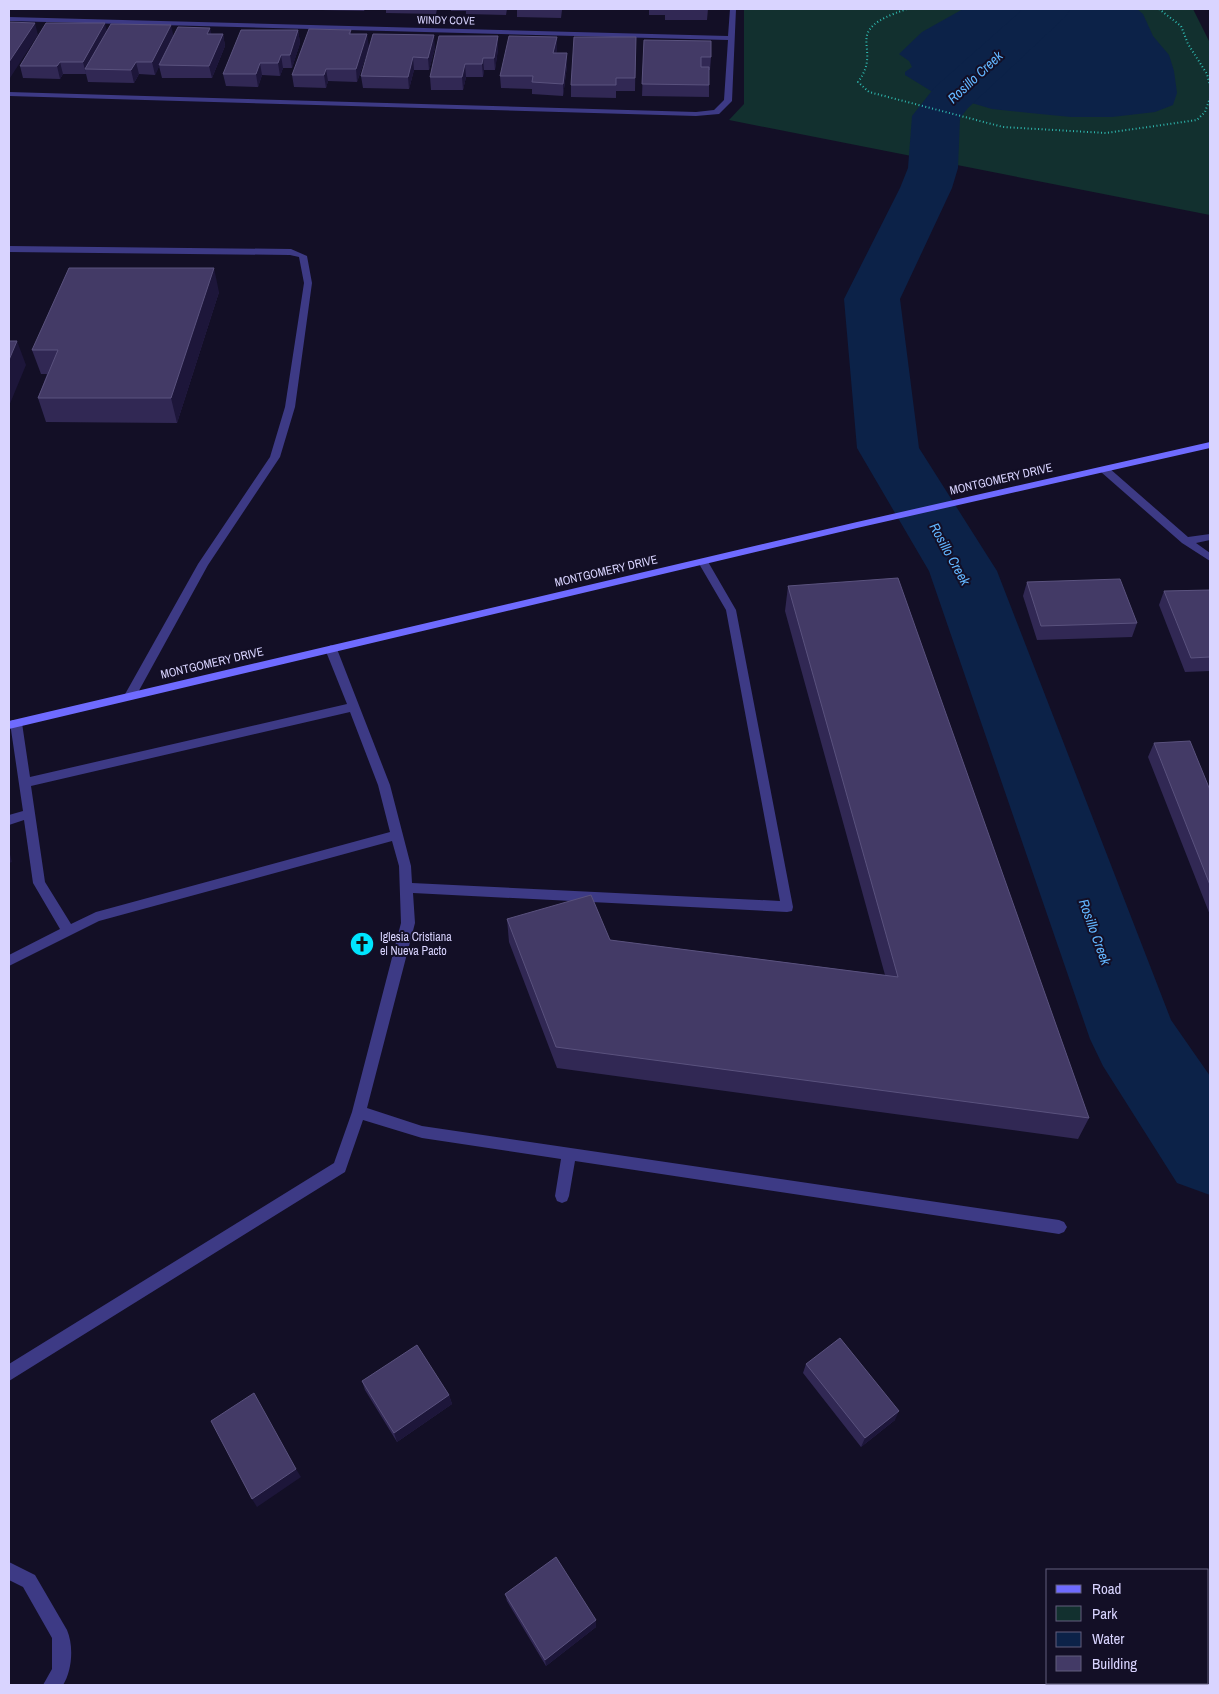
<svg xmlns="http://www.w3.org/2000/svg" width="1219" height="1694" font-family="'Archivo Narrow',sans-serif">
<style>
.green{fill:#12302f}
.water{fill:#0c2248}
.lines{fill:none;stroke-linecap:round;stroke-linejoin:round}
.river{fill:#0c2248;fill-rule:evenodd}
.path{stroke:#2fb8b0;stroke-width:2;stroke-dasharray:1 2.5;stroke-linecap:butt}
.lane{fill:#3d3a85;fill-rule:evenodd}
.street{fill:#3d3a85;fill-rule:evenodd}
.secondary{fill:#6f6bff;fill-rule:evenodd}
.wall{fill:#312854}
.shaded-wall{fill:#1d163a}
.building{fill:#433a66;stroke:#5a527e}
.labels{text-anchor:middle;stroke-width:4;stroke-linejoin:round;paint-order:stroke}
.far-street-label{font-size:11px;fill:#d9d4ff;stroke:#130f26}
.street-label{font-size:12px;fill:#d9d4ff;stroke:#130f26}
.poi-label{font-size:12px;fill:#d9d4ff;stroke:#130f26;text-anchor:start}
.water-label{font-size:14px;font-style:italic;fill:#62b6ff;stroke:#130f26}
</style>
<rect width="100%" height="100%" fill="#130f26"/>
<!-- green -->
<path class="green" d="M744,9H1193L1210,43V215L729,120L744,104Z"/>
<!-- water -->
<path class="water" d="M963,9H1137L1143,14L1153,36L1169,55L1174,71L1177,93L1173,105L1155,112L1112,117H1071L1030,113L992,109L931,91L905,75V72L912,67L909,61L899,54L922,32Z"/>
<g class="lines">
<!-- river -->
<path class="river" d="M1023,9H1071L1064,18L968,108L960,118L958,168L952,188L900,299L919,448L997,571L1171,1020L1210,1076V1195L1177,1183L1103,1066L1090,1039L929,571L857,448L844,299L900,188L908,168L912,116L934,88Z"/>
<!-- path -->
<path class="path" d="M907,9C837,32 885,46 858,82L869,92L1003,127L1106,133L1197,120L1205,112L1210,98
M1159,9L1181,26L1188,44L1207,74L1210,86"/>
<!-- lane -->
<path class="lane" d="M9,246L291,249L307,256L312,283L295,407L280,457L208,565L136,696L130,700L124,696L198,564L270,457L285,407L304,283L299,257L290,255L9,252Z
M1105,467L1109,468L1188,537L1210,534V540L1196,543L1210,553V561L1182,543L1101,472L1100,470Z
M703,559L707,560L736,610L793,907L792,911L787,912L413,893L415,923L367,1108L422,1126L1059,1220L1064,1222L1067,1227L1064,1232L1059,1234L575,1161L569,1196L567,1201L562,1203L557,1201L555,1196L561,1159L422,1138L363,1120L345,1172L9,1381V1364L334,1163L352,1112L401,923L399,866L392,841L99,921L9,966V955L60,929L33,883L24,820L9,825V815L23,811L10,723L12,720H20L22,723L30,777L347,704L325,649L331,645L337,649L390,785L411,866L412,883L780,901L726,610L698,562ZM350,712L378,785L390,832L96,912L71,924L45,882L31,786Z
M9,1562L35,1575L67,1630C74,1646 72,1671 63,1685H43L52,1669V1638L23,1587L9,1580Z"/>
<!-- street -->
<path class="street" d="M730,9H736L732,101L719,114L696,116L9,96V92L696,112L714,110L724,100L728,40L9,21V17L728,36Z"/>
<!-- secondary -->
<path class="secondary" d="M1210,442V448L857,528L9,729V721L857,522Z"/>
</g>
<!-- wall -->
<path class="wall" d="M321,9H365L364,11L321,10Z
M386,9H437L436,14L386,13Z
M451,9H507L506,15L466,14V11H451Z
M517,9H575L574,10H562L561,18L517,17Z
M649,9H708L707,20H665V15H649Z
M298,30L300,43L292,68H283L280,76L262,75L258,87L226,86L223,74Z
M351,30V34L369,47L357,82L328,81L326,88L294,87L292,75Z
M107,32L174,36L223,34L225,46L212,78H162L159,66L155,75L139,74L134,83L88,82L86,74H63L60,79L23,78L20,66Z
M498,36V49L495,70H484L483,77H466L463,90H431L430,77Z
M636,37L635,91H616V98L571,97V85Z
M644,40L711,57L710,70H709V97L642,96Z
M435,48L429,70H414L409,89L363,88L361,76Z
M557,49L556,53L567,66L563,96L532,94V89L501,88L500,76Z
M219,292L177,423L46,422L38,398L47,374H41L32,350Z
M1027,582L1137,623L1132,637L1037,640L1023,596Z
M788,586L1089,1118L1078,1139L557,1068L509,942L507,919L610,940L885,975L785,611Z
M1210,590V671L1185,672L1159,605L1164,591Z
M1154,743L1210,790V915L1148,757Z
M806,1364L895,1420L861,1447L803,1373Z
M362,1381L449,1395L452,1404L397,1442L365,1390Z
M505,1594L596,1620V1627L546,1666L507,1601Z"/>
<!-- shaded-wall -->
<path class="shaded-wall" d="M35,23L38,35L10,78L9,74V62Z
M105,23L108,36L85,69L86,74L83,62Z
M171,25L174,38L155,75L152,62Z
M210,28L213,40L207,34Z
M298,30L300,43L292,68L290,55Z
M223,34L225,46L212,78L209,66Z
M367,34L369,47L357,82L356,69Z
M434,35L435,48L429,70L428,58Z
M498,36V49L495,70L494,58Z
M557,37V49L554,66L553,53Z
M567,53V66L563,96V84Z
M281,55L283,68L280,76L278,63Z
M413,57L414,70L409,89L408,77Z
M483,58L484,70L483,77L482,64Z
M60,62L63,74L60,79L57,66Z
M136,62L139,74L134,83L131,70Z
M260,63L262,75L258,87L256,74Z
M465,64L466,77L463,90L462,77Z
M326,69L328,81L326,88L324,75Z
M214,268L219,292L177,423L171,398Z
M17,341L26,365L9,406V360Z
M9,850L12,862L9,863Z
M449,1395L452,1404L397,1442L394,1433Z
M899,1411L895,1420L861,1447L865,1438Z
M296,1469L301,1477L257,1507L252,1499Z
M596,1620V1627L546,1666L545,1660Z"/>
<!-- building -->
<path class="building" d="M9,22L35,23L9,62Z
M46,23H105L83,62H60L57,66H20Z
M111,24L171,25L152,62H136L131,70L85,69Z
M178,27L210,28L207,34H223L209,66L159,65Z
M309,29L351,30L349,34H367L356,69H326L324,75H292Z
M241,30H298L290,55H281L278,63H260L256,74H223Z
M373,34L434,35L428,58L413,57L408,77L361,76Z
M439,36H498L494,58H483L482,64H465L462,77H430Z
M509,36L557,37L553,53H567L563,84L532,82L533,76H500Z
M574,37H636L635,78H616V85H571Z
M644,40L711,41V57H701V67H709V85L642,84Z
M69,268H214L171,398H38L58,350H32Z
M9,341H17L9,360Z
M898,578L1089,1118L556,1047L507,919L591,895L610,940L898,977L788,586Z
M1120,579L1137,623L1041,626L1027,582Z
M1210,590V657L1191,658L1164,591Z
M1190,741L1210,790V885L1154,743Z
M840,1338L899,1411L865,1438L806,1364Z
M417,1345L449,1395L394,1433L362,1381Z
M254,1393L296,1469L252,1499L211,1421Z
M556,1557L596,1620L545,1660L505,1594Z"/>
<!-- icons -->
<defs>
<g id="church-disc" transform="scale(1.25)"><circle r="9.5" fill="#00e5ff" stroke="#130f26"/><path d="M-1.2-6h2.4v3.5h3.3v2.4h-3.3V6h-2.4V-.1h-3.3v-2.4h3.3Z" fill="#111"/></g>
</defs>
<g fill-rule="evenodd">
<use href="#church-disc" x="362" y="944"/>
</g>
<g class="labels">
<!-- far-street labels -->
<g class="far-street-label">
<text transform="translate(446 20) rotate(1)" y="4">WINDY COVE</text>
</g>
<!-- street labels -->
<g class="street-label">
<text transform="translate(1001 479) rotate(-13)" y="4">MONTGOMERY DRIVE</text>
<text transform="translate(606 571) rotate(-13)" y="4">MONTGOMERY DRIVE</text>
<text transform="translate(212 663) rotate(-13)" y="4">MONTGOMERY DRIVE</text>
</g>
<!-- poi labels -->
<g class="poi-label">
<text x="380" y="941">Iglesia Cristiana<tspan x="380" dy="14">el Nueva Pacto</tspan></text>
</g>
<!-- water labels -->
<g class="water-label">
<text transform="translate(975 77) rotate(-43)" y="5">Rosillo Creek</text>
<text transform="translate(950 554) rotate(61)" y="5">Rosillo Creek</text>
<text transform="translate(1095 932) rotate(70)" y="5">Rosillo Creek</text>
</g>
</g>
<!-- border -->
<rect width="1219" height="1694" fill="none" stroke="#d9d4ff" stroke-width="20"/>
<!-- legend -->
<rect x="1046" y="1569" width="162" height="115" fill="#130f26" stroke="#625e7d"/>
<rect x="1056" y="1585" width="25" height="8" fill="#6f6bff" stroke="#625e7d"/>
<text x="1092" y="1594" font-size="15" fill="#d9d4ff">Road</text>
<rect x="1056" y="1606" width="25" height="15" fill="#12302f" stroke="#625e7d"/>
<text x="1092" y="1619" font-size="15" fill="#d9d4ff">Park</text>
<rect x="1056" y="1632" width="25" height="15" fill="#0c2248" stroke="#625e7d"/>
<text x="1092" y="1644" font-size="15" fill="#d9d4ff">Water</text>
<rect x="1056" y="1656" width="25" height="15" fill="#433a66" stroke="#625e7d"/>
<text x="1092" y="1669" font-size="15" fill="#d9d4ff">Building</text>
</svg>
